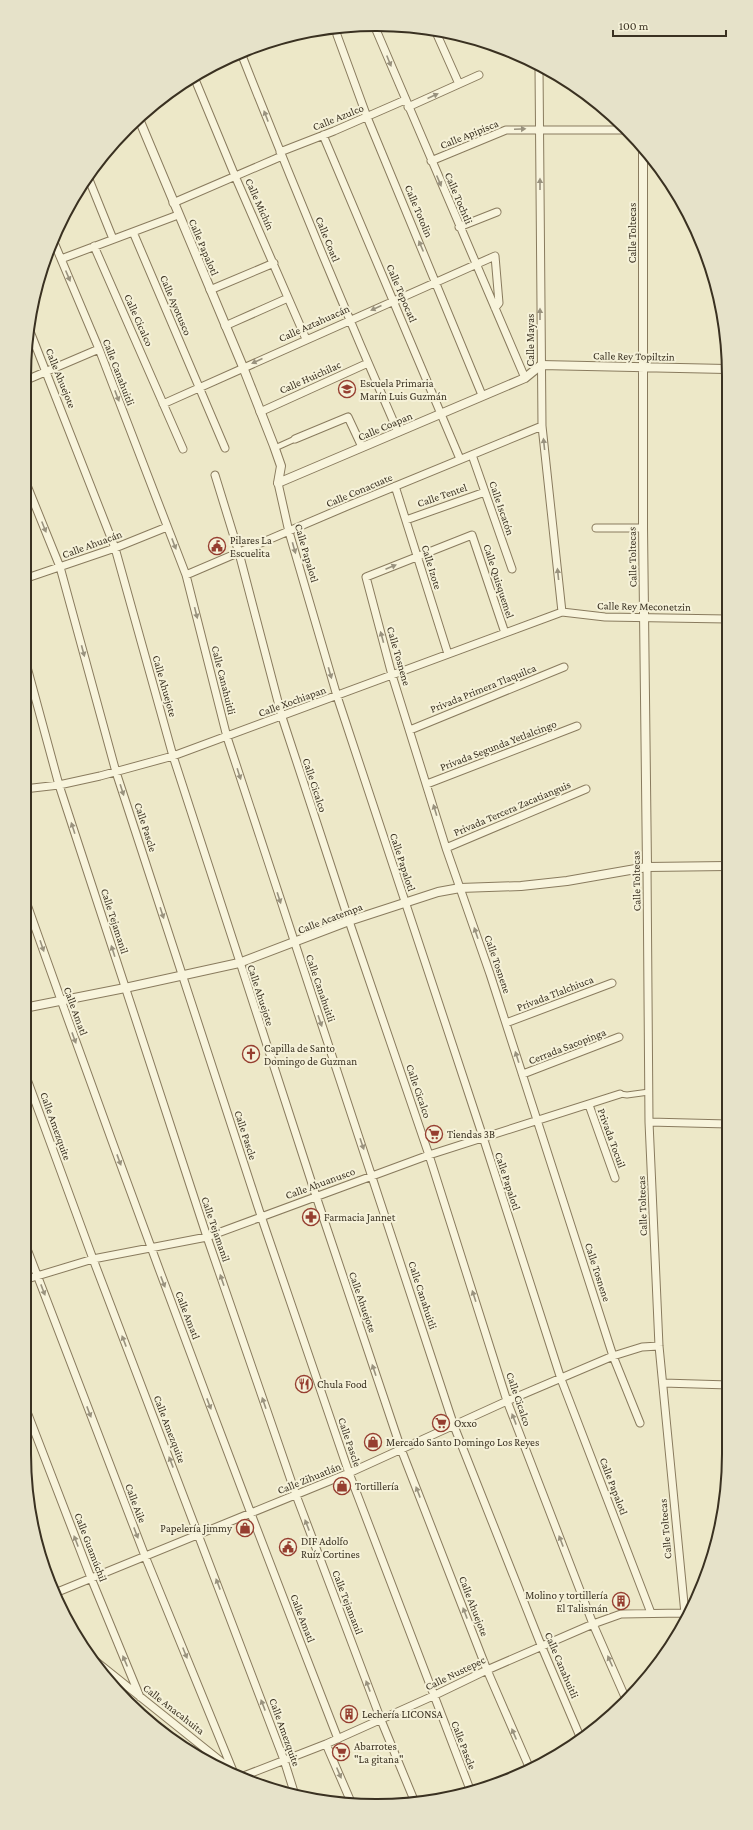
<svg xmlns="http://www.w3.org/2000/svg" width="753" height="1830" font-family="'Crimson Pro',serif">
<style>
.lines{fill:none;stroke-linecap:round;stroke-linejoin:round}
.pedestrian-casing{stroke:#897b5e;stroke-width:7}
.minor-casing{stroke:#897b5e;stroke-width:9}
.tertiary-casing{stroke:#897b5e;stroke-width:10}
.pedestrian{stroke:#f8f4dc;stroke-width:5}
.minor{stroke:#f8f4dc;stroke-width:7}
.tertiary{stroke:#f8f4dc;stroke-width:8}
.oneway{fill:#99927e}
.labels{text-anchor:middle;stroke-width:4;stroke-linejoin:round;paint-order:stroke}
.street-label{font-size:11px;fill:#3a3121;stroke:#f5f1d8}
.poi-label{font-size:11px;fill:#3a3121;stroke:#f5f1d8;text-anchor:start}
.rim{fill:none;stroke:#3a3121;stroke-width:2}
</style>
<rect width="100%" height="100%" fill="#ede8c8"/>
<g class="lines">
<!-- pedestrian casing -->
<g class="pedestrian-casing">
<path id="pedestrian" d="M275,448L295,439
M620,1094L627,1095L649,1092"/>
</g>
<!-- minor casing -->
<g class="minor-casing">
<path id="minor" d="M374,25L525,378
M435,30L459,84
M337,35L367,117L482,395
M241,53C291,180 343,306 398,432
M539,67L542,426L562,612
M194,77L235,176L306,339
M408,107L479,75
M323,135L460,459
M280,152L334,131L405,100
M431,161L506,130H625
M88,177L113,239
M173,203L282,156
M459,227L497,212
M133,232L225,448
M53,240L99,349L186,575L227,737L454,1426L541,1645L581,1739
M94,246L183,449
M61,259L178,215
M210,290L274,263
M225,326L288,298
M31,334L115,548L173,756L316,1196L401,1449L487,1670L530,1769
M24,381L99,349
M163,404L495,256L499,303L495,308
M260,412L368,363
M295,439L348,417L362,447
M472,455L512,569
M215,475L239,553L282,717L349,921L429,1155L507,1401L593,1624L625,1697
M24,478L60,567L116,772L261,1216L349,1473L471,1792
M278,483L289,532L337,696L483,1137L561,1379L651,1613
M395,486L448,654
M406,520L485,492
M596,528H643
M186,575L345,507L542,426
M24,579L115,548L167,527
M505,633L472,535L366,577L392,675L446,848L490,974L613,1356L640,1423
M24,656L59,785L207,1237L296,1495L381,1720L414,1800
M410,730L564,667
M427,784L577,726
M24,789L59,785L100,776L173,756L562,612L605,617L727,619
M446,848L586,789
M647,867L649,1122L659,1346L685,1614
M24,896C124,1179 229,1460 338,1739
M506,1023L612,983
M24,1071L93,1259L284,1760L295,1795
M523,1074L619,1037
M589,1105L615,1178
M649,1122L728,1124
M24,1241L145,1556L233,1771
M24,1280L93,1259L207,1237L429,1155L620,1094
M663,1383L729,1385
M24,1404L91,1578L140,1697
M55,1593L349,1473L507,1401L613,1356L642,1347L659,1346
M93,1659L233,1771
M326,1744L351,1802
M241,1777L326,1744L433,1696L487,1670L593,1624L621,1614L684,1613"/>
</g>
<!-- tertiary casing -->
<g class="tertiary-casing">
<path id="tertiary" d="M139,119L243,367L274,446L281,466L278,483
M643,147V528L647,867
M278,483L525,378L541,365L726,369
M24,1008L125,988L239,963L349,921L438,892L460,888L521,886L567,881L647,867L727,866"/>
</g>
<!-- pedestrian -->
<use href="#pedestrian" class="pedestrian"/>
<!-- minor -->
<use href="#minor" class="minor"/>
<!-- tertiary -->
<use href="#tertiary" class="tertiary"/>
</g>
<!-- one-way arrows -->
<defs><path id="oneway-solid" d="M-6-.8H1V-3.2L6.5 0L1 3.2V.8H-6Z"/></defs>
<g class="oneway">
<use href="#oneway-solid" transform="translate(389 61) rotate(68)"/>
<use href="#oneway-solid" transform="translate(433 96) rotate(-24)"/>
<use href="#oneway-solid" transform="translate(266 116) rotate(-111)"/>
<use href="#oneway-solid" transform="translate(520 129) rotate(-2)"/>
<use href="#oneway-solid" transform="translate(439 181) rotate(67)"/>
<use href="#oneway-solid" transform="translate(540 184) rotate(-90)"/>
<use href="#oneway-solid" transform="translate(421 246) rotate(-113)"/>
<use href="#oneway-solid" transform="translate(68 276) rotate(67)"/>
<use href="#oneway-solid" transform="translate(376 308) rotate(156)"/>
<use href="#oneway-solid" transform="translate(540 314) rotate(-90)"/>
<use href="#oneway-solid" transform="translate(257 361) rotate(156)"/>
<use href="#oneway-solid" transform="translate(117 396) rotate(69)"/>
<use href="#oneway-solid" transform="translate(544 444) rotate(-96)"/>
<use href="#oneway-solid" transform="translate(44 527) rotate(68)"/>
<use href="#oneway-solid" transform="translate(174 544) rotate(69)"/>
<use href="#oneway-solid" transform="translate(294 548) rotate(74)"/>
<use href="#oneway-solid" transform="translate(391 567) rotate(-23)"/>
<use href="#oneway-solid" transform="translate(558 574) rotate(-96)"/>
<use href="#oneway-solid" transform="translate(196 613) rotate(76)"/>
<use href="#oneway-solid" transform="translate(382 637) rotate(-105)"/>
<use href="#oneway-solid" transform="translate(83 651) rotate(75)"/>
<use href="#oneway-solid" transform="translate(330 673) rotate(74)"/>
<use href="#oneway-solid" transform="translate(239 774) rotate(72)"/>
<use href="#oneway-solid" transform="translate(122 790) rotate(72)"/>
<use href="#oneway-solid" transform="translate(435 810) rotate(-107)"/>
<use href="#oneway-solid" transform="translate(73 828) rotate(-108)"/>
<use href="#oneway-solid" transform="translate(279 898) rotate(72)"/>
<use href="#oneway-solid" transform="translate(162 913) rotate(72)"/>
<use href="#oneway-solid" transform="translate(476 933) rotate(-109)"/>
<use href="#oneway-solid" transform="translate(42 946) rotate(71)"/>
<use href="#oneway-solid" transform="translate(113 951) rotate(-108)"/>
<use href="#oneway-solid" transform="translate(320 1021) rotate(71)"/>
<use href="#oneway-solid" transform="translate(74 1038) rotate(70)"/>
<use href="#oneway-solid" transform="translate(517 1057) rotate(-108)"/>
<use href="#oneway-solid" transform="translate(362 1144) rotate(71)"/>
<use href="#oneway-solid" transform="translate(119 1160) rotate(70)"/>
<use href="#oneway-solid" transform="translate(222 1280) rotate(-109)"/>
<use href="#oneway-solid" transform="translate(163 1282) rotate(69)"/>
<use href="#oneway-solid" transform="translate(43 1290) rotate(69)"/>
<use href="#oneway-solid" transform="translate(474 1296) rotate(-108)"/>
<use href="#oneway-solid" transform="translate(124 1341) rotate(-111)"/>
<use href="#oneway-solid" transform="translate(374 1370) rotate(-109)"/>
<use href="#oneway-solid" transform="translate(264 1403) rotate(-109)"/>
<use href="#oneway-solid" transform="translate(209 1404) rotate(69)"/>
<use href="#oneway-solid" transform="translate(89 1412) rotate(69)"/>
<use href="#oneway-solid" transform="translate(514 1419) rotate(-111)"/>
<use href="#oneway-solid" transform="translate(171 1462) rotate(-111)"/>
<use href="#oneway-solid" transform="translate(418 1492) rotate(-111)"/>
<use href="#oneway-solid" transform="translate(307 1525) rotate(-111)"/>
<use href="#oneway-solid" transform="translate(136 1533) rotate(69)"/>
<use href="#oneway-solid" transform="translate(76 1541) rotate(-111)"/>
<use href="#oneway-solid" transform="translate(561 1541) rotate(-111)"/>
<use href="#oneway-solid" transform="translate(218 1584) rotate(-111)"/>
<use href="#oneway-solid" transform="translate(465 1613) rotate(-111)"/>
<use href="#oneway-solid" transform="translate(185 1653) rotate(68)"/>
<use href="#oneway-solid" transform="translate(125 1661) rotate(-113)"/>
<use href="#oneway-solid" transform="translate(610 1661) rotate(-114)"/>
<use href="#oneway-solid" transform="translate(368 1686) rotate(-111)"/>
<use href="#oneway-solid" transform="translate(263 1705) rotate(-111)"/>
<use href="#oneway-solid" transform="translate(514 1734) rotate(-113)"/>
<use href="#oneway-solid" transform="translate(339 1773) rotate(67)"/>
</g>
<!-- icons -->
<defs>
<g id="school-ring" transform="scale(0.9)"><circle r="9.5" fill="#f5f1d8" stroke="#963e30" stroke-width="1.5"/><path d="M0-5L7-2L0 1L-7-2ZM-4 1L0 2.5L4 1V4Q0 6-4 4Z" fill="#963e30"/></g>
<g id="civic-ring" transform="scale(0.9)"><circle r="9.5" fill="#f5f1d8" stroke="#963e30" stroke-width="1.5"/><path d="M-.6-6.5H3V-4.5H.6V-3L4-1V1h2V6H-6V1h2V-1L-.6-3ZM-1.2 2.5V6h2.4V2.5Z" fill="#963e30"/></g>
<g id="church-ring" transform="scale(0.9)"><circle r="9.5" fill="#f5f1d8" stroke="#963e30" stroke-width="1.5"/><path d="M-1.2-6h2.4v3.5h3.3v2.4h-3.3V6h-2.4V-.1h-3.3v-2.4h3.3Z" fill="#963e30"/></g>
<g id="supermarket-ring" transform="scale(0.9)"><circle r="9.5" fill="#f5f1d8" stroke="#963e30" stroke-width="1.5"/><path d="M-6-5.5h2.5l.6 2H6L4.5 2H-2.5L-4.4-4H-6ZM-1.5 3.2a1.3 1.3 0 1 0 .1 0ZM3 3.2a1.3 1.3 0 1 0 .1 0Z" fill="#963e30"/></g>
<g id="pharmacy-ring" transform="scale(0.9)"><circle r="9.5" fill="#f5f1d8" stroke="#963e30" stroke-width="1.5"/><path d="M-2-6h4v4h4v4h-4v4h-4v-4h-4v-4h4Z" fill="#963e30"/></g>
<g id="restaurant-ring" transform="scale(0.9)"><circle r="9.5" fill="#f5f1d8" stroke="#963e30" stroke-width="1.5"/><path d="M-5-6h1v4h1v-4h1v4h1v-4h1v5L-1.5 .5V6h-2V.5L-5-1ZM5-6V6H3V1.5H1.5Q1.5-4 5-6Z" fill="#963e30"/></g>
<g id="shop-ring" transform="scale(0.9)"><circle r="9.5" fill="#f5f1d8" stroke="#963e30" stroke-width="1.5"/><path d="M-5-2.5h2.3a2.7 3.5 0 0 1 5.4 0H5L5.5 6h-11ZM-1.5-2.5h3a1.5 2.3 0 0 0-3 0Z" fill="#963e30"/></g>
<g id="building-ring" transform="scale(0.9)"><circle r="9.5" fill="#f5f1d8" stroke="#963e30" stroke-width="1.5"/><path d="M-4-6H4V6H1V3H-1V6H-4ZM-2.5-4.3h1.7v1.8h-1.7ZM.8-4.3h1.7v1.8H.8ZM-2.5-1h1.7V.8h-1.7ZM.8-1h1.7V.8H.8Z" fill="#963e30"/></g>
</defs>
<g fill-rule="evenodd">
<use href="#school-ring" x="347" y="389"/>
<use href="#civic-ring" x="217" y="546"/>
<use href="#church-ring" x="251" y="1054"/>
<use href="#supermarket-ring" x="434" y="1134"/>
<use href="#pharmacy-ring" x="311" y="1217"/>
<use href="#restaurant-ring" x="304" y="1384"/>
<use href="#supermarket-ring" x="441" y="1423"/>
<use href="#shop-ring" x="373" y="1442"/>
<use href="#shop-ring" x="342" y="1486"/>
<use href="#shop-ring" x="245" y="1528"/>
<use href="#civic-ring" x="288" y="1547"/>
<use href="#building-ring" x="621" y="1601"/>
<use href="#building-ring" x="349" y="1714"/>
<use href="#supermarket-ring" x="341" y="1752"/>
</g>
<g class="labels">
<!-- street labels -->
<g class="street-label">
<text transform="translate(338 117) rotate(-22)" y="4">Calle Azulco</text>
<text transform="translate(469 134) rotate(-22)" y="4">Calle Apipisca</text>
<text transform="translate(459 198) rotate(67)" y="4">Calle Tochtli</text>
<text transform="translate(260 204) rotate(66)" y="4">Calle Michín</text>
<text transform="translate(419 211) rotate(67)" y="4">Calle Totolin</text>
<text transform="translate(632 233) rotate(-90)" y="4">Calle Toltecas</text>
<text transform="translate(328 239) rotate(68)" y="4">Calle Coatl</text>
<text transform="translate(204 247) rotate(67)" y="4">Calle Papalotl</text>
<text transform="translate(402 293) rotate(67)" y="4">Calle Tepocatl</text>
<text transform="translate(176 305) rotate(67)" y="4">Calle Ayotusco</text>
<text transform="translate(139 320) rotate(66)" y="4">Calle Cicalco</text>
<text transform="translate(314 323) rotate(-24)" y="4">Calle Aztahuacán</text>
<text transform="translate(530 340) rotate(-90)" y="4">Calle Mayas</text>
<text transform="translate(634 356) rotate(1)" y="4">Calle Rey Topiltzin</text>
<text transform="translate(119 372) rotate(69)" y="4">Calle Canahuitli</text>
<text transform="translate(310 377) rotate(-24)" y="4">Calle Huichilac</text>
<text transform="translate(61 378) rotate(68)" y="4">Calle Ahuejote</text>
<text transform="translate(385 426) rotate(-23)" y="4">Calle Coapan</text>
<text transform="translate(359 490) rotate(-23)" y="4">Calle Conacuate</text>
<text transform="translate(442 495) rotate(-19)" y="4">Calle Tentel</text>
<text transform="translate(502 508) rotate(71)" y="4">Calle Iscatón</text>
<text transform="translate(92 544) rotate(-20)" y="4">Calle Ahuacán</text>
<text transform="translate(307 553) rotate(74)" y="4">Calle Papalotl</text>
<text transform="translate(632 557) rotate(-91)" y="4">Calle Toltecas</text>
<text transform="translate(432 567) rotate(73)" y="4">Calle Izote</text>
<text transform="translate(499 581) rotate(72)" y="4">Calle Quisquemel</text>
<text transform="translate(644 606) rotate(1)" y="4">Calle Rey Meconetzin</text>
<text transform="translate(399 656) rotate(74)" y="4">Calle Tosnene</text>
<text transform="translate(224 680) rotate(76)" y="4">Calle Canahuitli</text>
<text transform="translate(165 686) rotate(74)" y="4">Calle Ahuejote</text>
<text transform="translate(483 688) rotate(-22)" y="4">Privada Primera Tlaquilca</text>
<text transform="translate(292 701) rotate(-20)" y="4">Calle Xochiapan</text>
<text transform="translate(498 745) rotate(-21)" y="4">Privada Segunda Yetlalcingo</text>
<text transform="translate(315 785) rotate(72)" y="4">Calle Cicalco</text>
<text transform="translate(512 808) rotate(-23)" y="4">Privada Tercera Zacatianguis</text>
<text transform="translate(146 827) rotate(72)" y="4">Calle Pascle</text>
<text transform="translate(403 862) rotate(72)" y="4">Calle Papalotl</text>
<text transform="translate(636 881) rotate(-91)" y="4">Calle Toltecas</text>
<text transform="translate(330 918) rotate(-21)" y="4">Calle Acatempa</text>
<text transform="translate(115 921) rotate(72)" y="4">Calle Tejamanil</text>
<text transform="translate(498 964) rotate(71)" y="4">Calle Tosnene</text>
<text transform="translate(321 988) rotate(71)" y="4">Calle Canahuitli</text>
<text transform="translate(555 993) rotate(-21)" y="4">Privada Tlalchiuca</text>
<text transform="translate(261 995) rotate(72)" y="4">Calle Ahuejote</text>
<text transform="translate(76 1011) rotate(70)" y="4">Calle Amatl</text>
<text transform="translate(567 1046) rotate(-21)" y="4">Cerrada Sacopinga</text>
<text transform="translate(419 1091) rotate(71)" y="4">Calle Cicalco</text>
<text transform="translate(56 1126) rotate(70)" y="4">Calle Amezquite</text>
<text transform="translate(246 1135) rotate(72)" y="4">Calle Pascle</text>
<text transform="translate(612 1138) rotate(70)" y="4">Privada Tocuil</text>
<text transform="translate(508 1181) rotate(72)" y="4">Calle Papalotl</text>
<text transform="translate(320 1183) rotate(-20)" y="4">Calle Ahuanusco</text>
<text transform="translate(642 1206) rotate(-92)" y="4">Calle Toltecas</text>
<text transform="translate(216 1229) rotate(71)" y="4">Calle Tejamanil</text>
<text transform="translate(598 1272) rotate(72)" y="4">Calle Tosnene</text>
<text transform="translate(423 1295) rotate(72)" y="4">Calle Canahuitli</text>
<text transform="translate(363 1302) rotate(71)" y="4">Calle Ahuejote</text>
<text transform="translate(188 1315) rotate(69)" y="4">Calle Amatl</text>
<text transform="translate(519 1399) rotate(71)" y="4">Calle Cicalco</text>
<text transform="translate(170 1429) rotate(69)" y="4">Calle Amezquite</text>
<text transform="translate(350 1442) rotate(71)" y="4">Calle Pascle</text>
<text transform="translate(309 1478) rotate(-22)" y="4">Calle Zihuatlán</text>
<text transform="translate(614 1486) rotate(69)" y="4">Calle Papalotl</text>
<text transform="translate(136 1503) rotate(69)" y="4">Calle Aile</text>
<text transform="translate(665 1529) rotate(-95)" y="4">Calle Toltecas</text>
<text transform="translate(91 1547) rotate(69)" y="4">Calle Guamúchil</text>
<text transform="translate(348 1602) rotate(69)" y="4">Calle Tejamanil</text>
<text transform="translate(474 1606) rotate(69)" y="4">Calle Ahuejote</text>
<text transform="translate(303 1618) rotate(69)" y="4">Calle Amatl</text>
<text transform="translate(562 1665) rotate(67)" y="4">Calle Canahuitli</text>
<text transform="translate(455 1673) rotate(-26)" y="4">Calle Nustepec</text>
<text transform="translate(174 1709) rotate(38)" y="4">Calle Anacahuita</text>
<text transform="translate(285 1732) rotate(70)" y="4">Calle Amezquite</text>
<text transform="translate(464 1745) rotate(69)" y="4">Calle Pascle</text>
</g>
<!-- poi labels -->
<g class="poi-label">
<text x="360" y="387">Escuela Primaria<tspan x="360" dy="13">Marín Luis Guzmán</tspan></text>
<text x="230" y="544">Pilares La<tspan x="230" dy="13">Escuelita</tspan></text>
<text x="264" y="1052">Capilla de Santo<tspan x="264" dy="13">Domingo de Guzman</tspan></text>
<text x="447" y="1138">Tiendas 3B</text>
<text x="324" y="1221">Farmacia Jannet</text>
<text x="317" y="1388">Chula Food</text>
<text x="454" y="1427">Oxxo</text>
<text x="386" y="1446">Mercado Santo Domingo Los Reyes</text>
<text x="355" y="1490">Tortillería</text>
<text x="232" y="1532" text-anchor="end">Papelería Jimmy</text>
<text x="301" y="1545">DIF Adolfo<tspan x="301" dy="13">Ruíz Cortines</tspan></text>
<text x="608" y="1599" text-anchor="end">Molino y tortillería<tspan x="608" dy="13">El Talismán</tspan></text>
<text x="362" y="1718">Lechería LICONSA</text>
<text x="354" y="1750">Abarrotes<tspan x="354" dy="13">"La gitana"</tspan></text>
</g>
</g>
<!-- crop -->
<path d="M0 0H753V1830H0ZM376 31H377A345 345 0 0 1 722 376V1454A345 345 0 0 1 377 1799H376A345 345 0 0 1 31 1454V376A345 345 0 0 1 376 31Z" fill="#e6e2c9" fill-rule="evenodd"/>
<path class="rim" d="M376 31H377A345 345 0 0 1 722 376V1454A345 345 0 0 1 377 1799H376A345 345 0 0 1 31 1454V376A345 345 0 0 1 376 31Z"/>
<!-- scale -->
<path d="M613 30v6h113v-6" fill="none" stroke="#3a3121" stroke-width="2"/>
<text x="619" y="30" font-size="12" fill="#3a3121" stroke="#f5f1d8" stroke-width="3" paint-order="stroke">100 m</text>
</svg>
